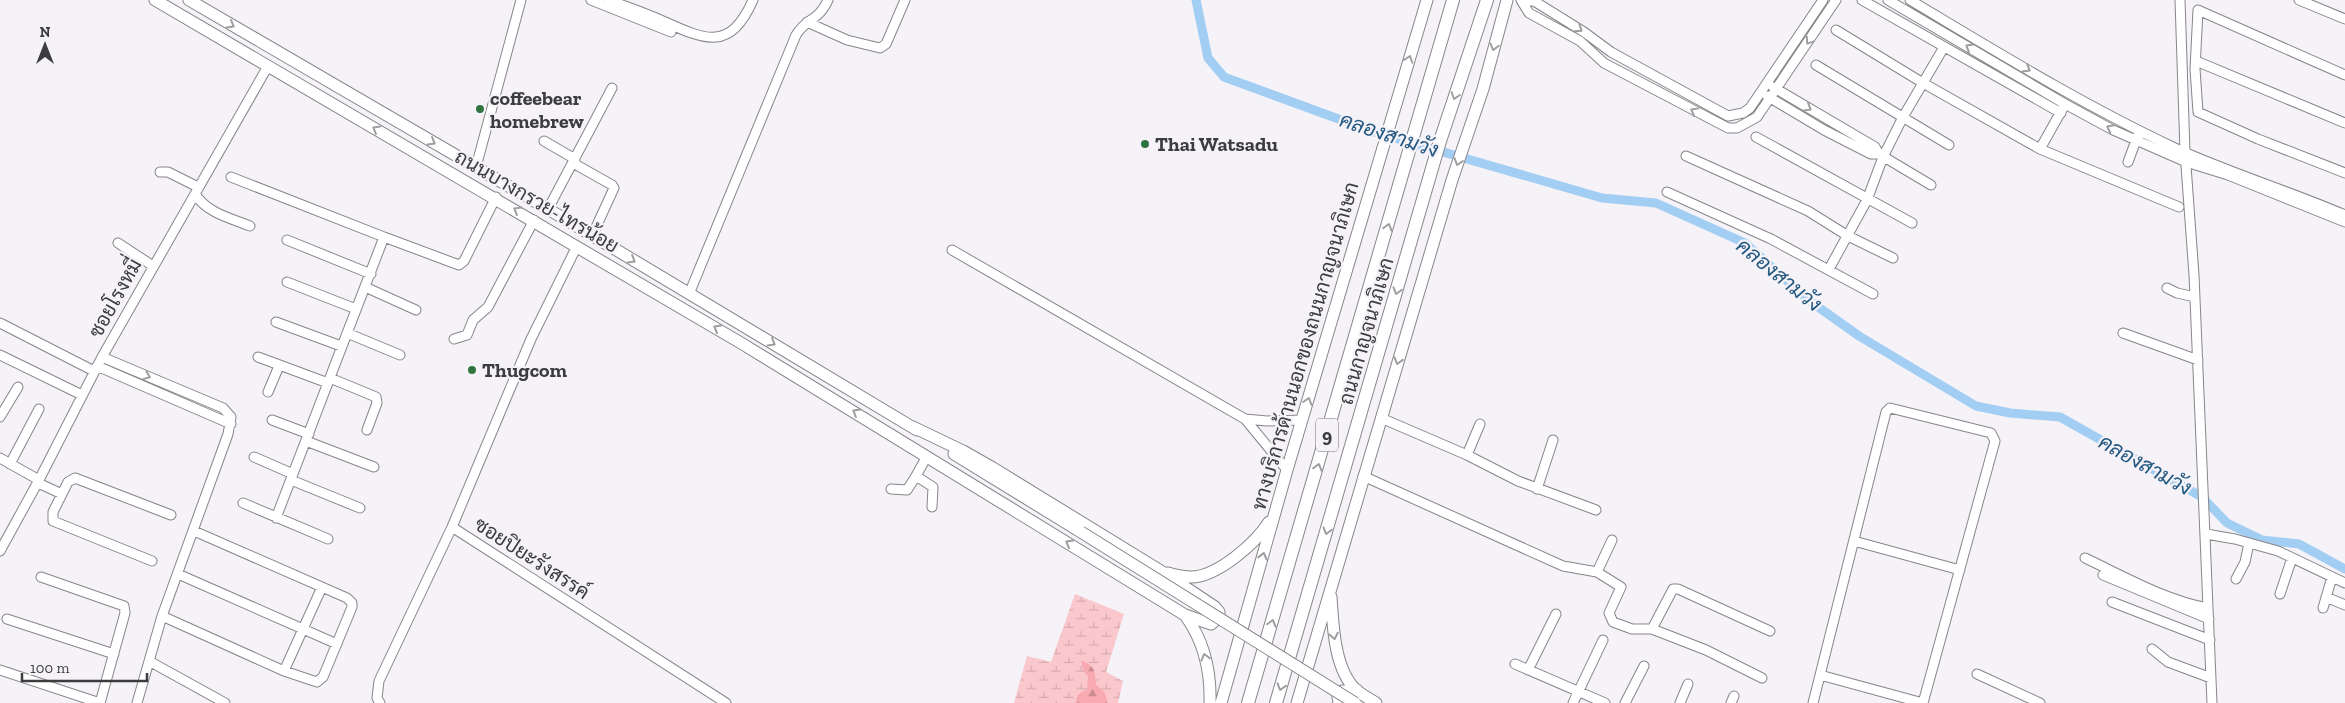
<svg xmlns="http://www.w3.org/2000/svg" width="2345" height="703" font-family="'Zilla Slab',Sarabun,serif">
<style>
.forest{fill:url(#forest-firs)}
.wetland{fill:url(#wetland-marsh)}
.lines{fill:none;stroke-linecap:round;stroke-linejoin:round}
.canal{stroke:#a3cef3;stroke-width:9}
.minor-casing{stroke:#88858b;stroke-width:11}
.major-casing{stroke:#88858b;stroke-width:13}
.highway-casing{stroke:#88858b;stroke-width:14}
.minor{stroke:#fff;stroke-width:9}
.major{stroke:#fff;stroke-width:11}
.highway{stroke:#fff;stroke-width:12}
.major-bridge-casing{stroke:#88858b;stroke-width:13;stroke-linecap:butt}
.major-bridge{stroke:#fff;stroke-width:11}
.oneway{stroke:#9e9e9e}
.poi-dot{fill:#2f7540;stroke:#f5f2f8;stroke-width:2}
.labels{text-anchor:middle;stroke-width:4.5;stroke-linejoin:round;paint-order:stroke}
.shield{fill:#f5f2f8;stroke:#747376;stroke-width:1}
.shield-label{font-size:19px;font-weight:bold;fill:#3d3c3e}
.poi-label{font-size:20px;font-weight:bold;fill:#3d3c3e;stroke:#f5f2f8;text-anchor:start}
.street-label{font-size:20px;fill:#3d3c3e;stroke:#f5f2f8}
.water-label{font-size:21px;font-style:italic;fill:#245982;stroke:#f5f2f8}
</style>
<defs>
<pattern id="forest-firs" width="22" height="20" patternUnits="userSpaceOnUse" patternTransform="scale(1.25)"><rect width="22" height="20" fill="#f8aab2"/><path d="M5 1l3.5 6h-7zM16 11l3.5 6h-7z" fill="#ca8c92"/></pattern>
<pattern id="wetland-marsh" width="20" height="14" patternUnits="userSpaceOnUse" patternTransform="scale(1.25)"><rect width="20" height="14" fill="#fac7cc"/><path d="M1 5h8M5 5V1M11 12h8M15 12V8" fill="none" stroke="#d7acb0"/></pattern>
</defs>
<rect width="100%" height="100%" fill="#f5f2f8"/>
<!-- forest -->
<path class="forest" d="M1080,659C1094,665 1096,670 1096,684L1105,692L1108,703H1075L1083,670Z"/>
<!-- wetland -->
<path class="wetland" d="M1075,594L1124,614L1106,672L1123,681L1118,703H1108L1105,692L1096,684C1096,670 1094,665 1081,660L1083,670L1088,677L1087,689L1076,696L1075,703H1014L1027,656L1051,662Z"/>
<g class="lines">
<!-- canal -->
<path class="canal" d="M1196,0L1208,58L1224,77L1374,132L1602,198L1656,203L1745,243L1807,299L1859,336L1976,406L2010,413L2060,417L2202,497L2227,523L2262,540L2299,544L2345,569"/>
<!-- minor casing -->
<g class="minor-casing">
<path id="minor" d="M591,0L671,32
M609,0C627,7 645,13 663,21C705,40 730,52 753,0
M1521,0L1529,13L1580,41L1604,63L1728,128H1737L1757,117L1836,0
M1521,0L1534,1L1584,32L1611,52L1728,116L1743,113L1750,108L1823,0
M1862,0L2061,113
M1888,0L2065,104L2113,130L2186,162L2228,175L2345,222
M1910,0C1997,52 2083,105 2175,148C2230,173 2289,191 2345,215
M2180,0L2185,152L2194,275L2212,703
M2299,0L2345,19
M807,22L847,40L880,48L886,44L905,0
M1836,30L1923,83L2040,149L2179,207
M2196,61L2345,123
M1816,65L1949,145
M2345,75L2198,10L2195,69L2198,112L2258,139L2345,173
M1773,87L1875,147L1879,154L1931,185
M1767,96L1824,130L1871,154H1879
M1756,137L1912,223
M544,141L575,159
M2040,149L2063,108
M1686,156L1808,211L1848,236L1893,258
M2128,162L2138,135
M573,163L612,185L614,188L592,236
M476,167L521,0
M160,172H168L198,187
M231,177L384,237
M1667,192L1771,239L1873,294
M195,194C207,213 230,218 250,226
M548,209L612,88
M287,240L371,274
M118,243L153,266
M577,246L531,339L452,527L726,703
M952,250L1245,419L1287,470
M1829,269L1867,200L1883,157L1903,117L1944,47
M287,282L356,309
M365,287L416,310
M2167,288L2177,293L2195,297
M689,294L796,35C807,17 818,22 828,0
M276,322L341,346
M0,323L94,371
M347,333L400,355
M2123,333L2198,360
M454,339L467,335L473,320L488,307L534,220
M0,355L82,395
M102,357L223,408L231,417L228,434L162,616L137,703
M258,357L328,383
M97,366L231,424
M330,378L376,397L377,403L367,430
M268,392L279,366
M0,417L18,387
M1381,418L1467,455L1518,481L1596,510
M1245,419L1267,421L1302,420
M272,420L309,434
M306,441L374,467
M1467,455L1480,424
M927,456L916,476L933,487L932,507
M254,457L293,474
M0,458L39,480
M10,464L39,409
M1363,476L1563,566L1597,572L1621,587L1609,613L1613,622L1632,629H1652L1706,650L1762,678
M291,480L360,508
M38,483L62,494L68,482L75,478L171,515
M891,489L907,490L916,476
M1537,489L1553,440
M62,494L53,512V521L152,561
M243,503L328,539
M276,518L384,237L459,265L464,261L496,197
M2206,534L2235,539L2278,551L2345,583
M1854,541L1960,570
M0,551L39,480L102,357L268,66
M2085,558C2125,577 2165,600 2208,608
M1597,572L1612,540
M178,574L337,644
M2103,575L2209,619
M2236,579L2245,562L2249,543
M2280,594L2292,558
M2326,597L2345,605
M2112,602L2210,640
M2323,608L2332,577
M162,616L284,671L317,682L323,677L352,607V603L347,598L194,531
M7,619L114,654
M1652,629L1673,589H1678L1770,631
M2152,649L2168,662L2211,678
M149,661L225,703
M1515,664L1605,703
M0,670L100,703L125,613L124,606L41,577
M1528,670L1556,614
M284,671L322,587
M1977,674L2040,703
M1820,675L1923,703
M380,703L377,698L379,681L452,527
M1573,703L1603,640
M1625,703L1644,666
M1680,703L1688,684
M1731,703L1734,696
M1813,703L1886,412L1890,408L1991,433L1995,441L1923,703"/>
</g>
<!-- major casing -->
<g class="major-casing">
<path id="major" d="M155,0L741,343L1185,615L1211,624L1219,617V612L1215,607L1164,573L993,468L963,451L913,427
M189,0L548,209L917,430
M954,454L1081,532
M1168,573C1175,575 1184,577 1191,577C1217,577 1256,543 1269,522
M1331,597C1333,625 1334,669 1356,690C1362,695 1370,699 1376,703
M1185,615C1204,641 1211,671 1210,703
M1221,703L1287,470L1427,0
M1297,703L1452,180L1483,89L1507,0
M1339,703L1338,697L1342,691L1357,690"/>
</g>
<!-- highway casing -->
<g class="highway-casing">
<path id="highway" d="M1248,703L1453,0
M1276,703L1440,141L1487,0"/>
</g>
<!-- minor -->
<use href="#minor" class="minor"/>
<!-- major -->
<use href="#major" class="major"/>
<!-- highway -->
<use href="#highway" class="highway"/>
<!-- major-bridge casing -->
<g class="major-bridge-casing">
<path id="major-bridge" d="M1081,532L1355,703"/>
</g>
<!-- major-bridge -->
<use href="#major-bridge" class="major-bridge"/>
</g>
<!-- one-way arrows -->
<defs><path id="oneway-chevron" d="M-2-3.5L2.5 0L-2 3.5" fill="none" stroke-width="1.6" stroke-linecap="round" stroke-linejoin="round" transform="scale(1.25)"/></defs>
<g class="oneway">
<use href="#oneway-chevron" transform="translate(231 25) rotate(30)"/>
<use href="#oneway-chevron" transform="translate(1579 29) rotate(33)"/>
<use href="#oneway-chevron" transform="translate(1809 41) rotate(124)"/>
<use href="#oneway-chevron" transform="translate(1494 47) rotate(105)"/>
<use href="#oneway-chevron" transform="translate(1969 47) rotate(-149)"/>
<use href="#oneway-chevron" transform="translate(1409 59) rotate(-72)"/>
<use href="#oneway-chevron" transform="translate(2027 69) rotate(31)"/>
<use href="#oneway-chevron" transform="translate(1455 96) rotate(108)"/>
<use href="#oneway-chevron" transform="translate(1808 108) rotate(31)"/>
<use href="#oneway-chevron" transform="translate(1694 111) rotate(-151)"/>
<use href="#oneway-chevron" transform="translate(2110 128) rotate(-153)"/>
<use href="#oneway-chevron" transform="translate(376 129) rotate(-150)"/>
<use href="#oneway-chevron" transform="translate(432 142) rotate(30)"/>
<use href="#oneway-chevron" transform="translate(1458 162) rotate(108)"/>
<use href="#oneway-chevron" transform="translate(517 210) rotate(-149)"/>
<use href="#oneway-chevron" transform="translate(1388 227) rotate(-74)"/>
<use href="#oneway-chevron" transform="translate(632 260) rotate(31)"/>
<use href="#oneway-chevron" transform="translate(1397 291) rotate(106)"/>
<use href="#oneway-chevron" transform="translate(717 328) rotate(-150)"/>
<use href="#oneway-chevron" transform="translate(772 343) rotate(30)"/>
<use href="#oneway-chevron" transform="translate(1398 361) rotate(107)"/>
<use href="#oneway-chevron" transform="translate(147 376) rotate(22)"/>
<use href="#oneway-chevron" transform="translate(1308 401) rotate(-72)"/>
<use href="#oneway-chevron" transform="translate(856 412) rotate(-149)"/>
<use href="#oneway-chevron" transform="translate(1318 467) rotate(-74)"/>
<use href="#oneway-chevron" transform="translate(1327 531) rotate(106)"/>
<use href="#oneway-chevron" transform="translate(1069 543) rotate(-150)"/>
<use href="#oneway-chevron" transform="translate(1263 556) rotate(-76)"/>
<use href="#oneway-chevron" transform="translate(1272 623) rotate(-74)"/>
<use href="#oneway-chevron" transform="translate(1334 636) rotate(79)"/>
<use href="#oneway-chevron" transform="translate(1205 657) rotate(-105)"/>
<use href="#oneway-chevron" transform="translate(1281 687) rotate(107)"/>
</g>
<!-- markers -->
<g class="poi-dot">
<circle cx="480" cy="109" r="5"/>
<circle cx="1145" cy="144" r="5"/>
<circle cx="472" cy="370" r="5"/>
</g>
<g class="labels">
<!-- shield labels -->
<rect class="shield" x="1316" y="418.5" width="22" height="33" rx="4"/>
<g class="shield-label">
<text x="1327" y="442">9</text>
</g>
<!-- poi labels -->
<g class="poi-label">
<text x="490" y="105">coffeebear<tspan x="490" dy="23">homebrew</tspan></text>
<text x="1155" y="151">Thai Watsadu</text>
<text x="482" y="377">Thugcom</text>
</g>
<!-- street labels -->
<g class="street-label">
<text transform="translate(537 201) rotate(30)" y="7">ถนนบางกรวย-ไทรน้อย</text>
<text transform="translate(115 298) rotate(-61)" y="7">ซอยโรงหมี่</text>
<text transform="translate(1366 331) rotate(-74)" y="7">ถนนกาญจนาภิเษก</text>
<text transform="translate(1305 346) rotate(-74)" y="7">ทางบริการด้านนอกของถนนกาญจนาภิเษก</text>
<text transform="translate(532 558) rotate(33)" y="7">ซอยปิยะรังสรรค์</text>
</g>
<!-- water labels -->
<g class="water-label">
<text transform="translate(1389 135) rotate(18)" y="7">คลองสามวัง</text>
<text transform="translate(1779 275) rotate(39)" y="7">คลองสามวัง</text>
<text transform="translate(2145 465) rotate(29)" y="7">คลองสามวัง</text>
</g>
</g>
<!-- north arrow -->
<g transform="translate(45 45)" stroke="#f5f2f8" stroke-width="4" paint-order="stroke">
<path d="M0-4L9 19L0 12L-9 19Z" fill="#3d3c3e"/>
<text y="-8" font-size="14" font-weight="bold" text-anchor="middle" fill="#3d3c3e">N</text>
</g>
<!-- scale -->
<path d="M22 673v8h125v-8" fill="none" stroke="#3d3c3e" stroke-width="2.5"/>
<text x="30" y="673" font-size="15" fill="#3d3c3e" stroke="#f5f2f8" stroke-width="4" paint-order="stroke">100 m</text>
</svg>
